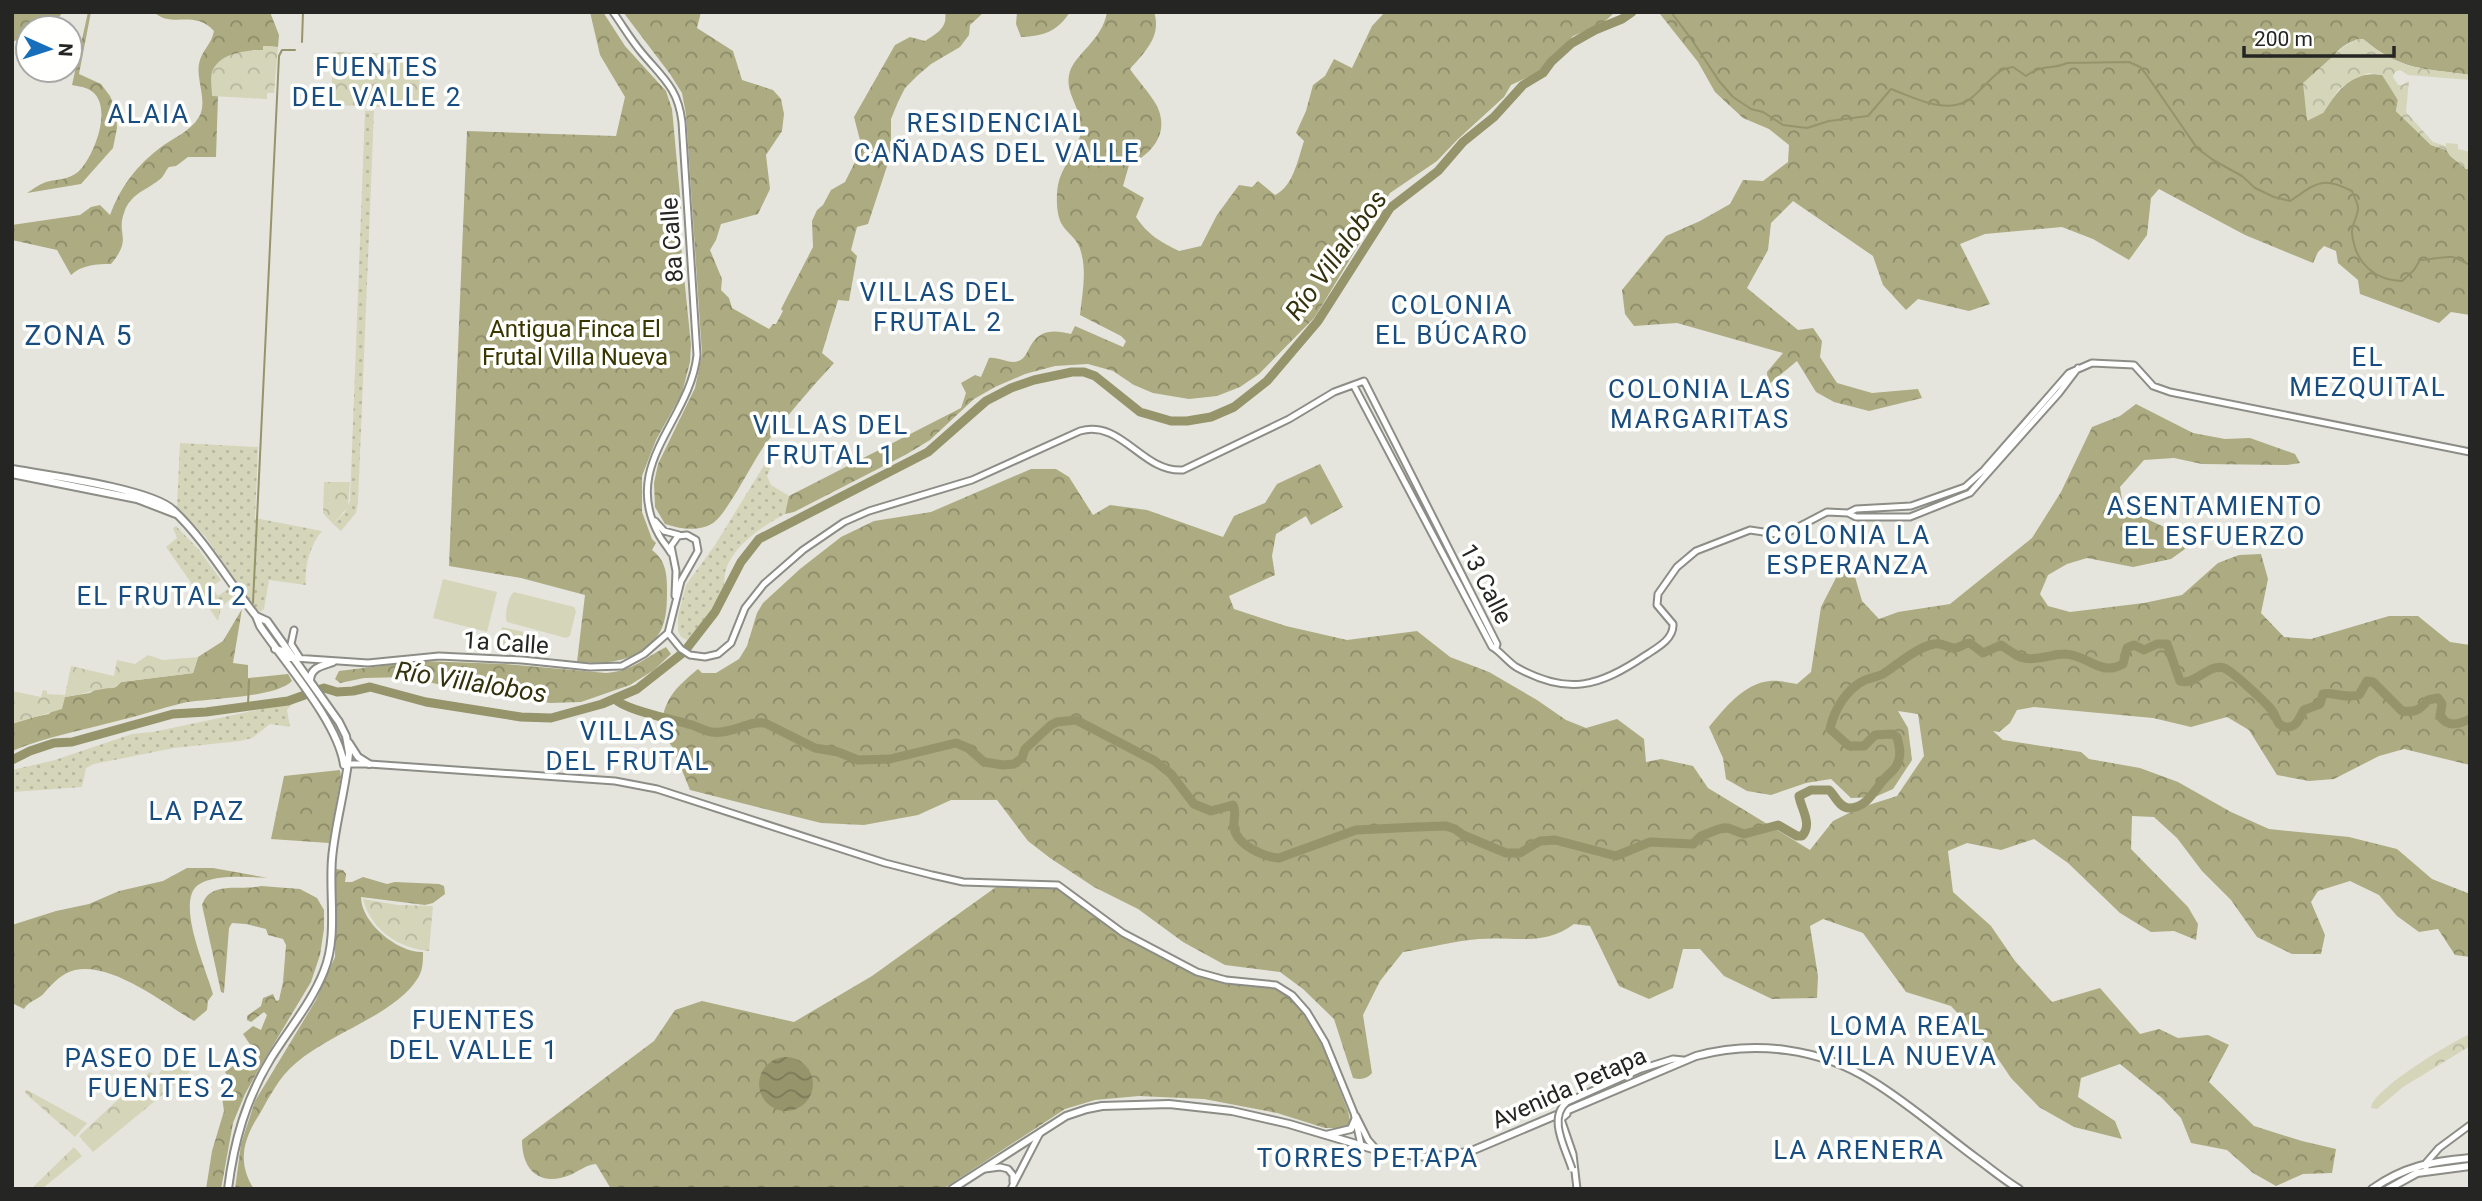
<svg xmlns="http://www.w3.org/2000/svg" width="2482" height="1201" font-family="Roboto,sans-serif">
<style>
.grass{fill:url(#grass-dots)}
.forest{fill:url(#forest-crowns)}
.park{fill:url(#park-crowns)}
.pitch{fill:#d5d5ba}
.water{fill:url(#water-waves)}
.lines{fill:none;stroke-linecap:round;stroke-linejoin:round}
.stream{stroke:#96946b;stroke-width:2}
.river{stroke:#96946b;stroke-width:9}
.tertiary-casing{stroke:#8d8d87;stroke-width:9}
.secondary-casing{stroke:#8d8d87;stroke-width:9}
.primary-casing{stroke:#8d8d87;stroke-width:10}
.tertiary{stroke:#fff;stroke-width:5}
.secondary{stroke:#fff;stroke-width:5}
.primary{stroke:#fff;stroke-width:6}
.secondary-bridge-casing{stroke:#8d8d87;stroke-width:9;stroke-linecap:butt}
.secondary-bridge{stroke:#fff;stroke-width:5}
.labels{text-anchor:middle;stroke-width:7;stroke-linejoin:round;paint-order:stroke}
.street-label{font-size:24px;fill:#252523;stroke:#fffffe}
.park-label{font-size:24px;fill:#393600;stroke:#fffffe}
.neighbourhood-label{font-size:26px;letter-spacing:2px;fill:#194d7f;stroke:#fffffe}
.water-label{font-size:26px;font-style:italic;fill:#33310e;stroke:#fffffe}
.quarter-label{font-size:28px;letter-spacing:2px;fill:#194d7f;stroke:#fffffe}
</style>
<defs>
<pattern id="grass-dots" width="8" height="8" patternUnits="userSpaceOnUse" patternTransform="scale(1.75)"><rect width="8" height="8" fill="#d5d5ba"/><path d="M2 2h.1M6 6h.1" fill="none" stroke="#b7b7a0" stroke-width="1.8" stroke-linecap="round"/></pattern>
<pattern id="forest-crowns" width="20" height="18" patternUnits="userSpaceOnUse" patternTransform="scale(1.75)"><rect width="20" height="18" fill="#acab81"/><path d="M2 6a3 3 0 1 1 6 0M12 15a3 3 0 1 1 6 0" fill="none" stroke="#8c8b69"/></pattern>
<pattern id="park-crowns" width="20" height="18" patternUnits="userSpaceOnUse" patternTransform="scale(1.75)"><rect width="20" height="18" fill="#d5d5ba"/><path d="M2 6a3 3 0 1 1 6 0M12 15a3 3 0 1 1 6 0" fill="none" stroke="#b7b7a0"/></pattern>
<pattern id="water-waves" width="16" height="10" patternUnits="userSpaceOnUse" patternTransform="scale(1.75)"><rect width="16" height="10" fill="#96946b"/><path d="M0 5q4-4 8 0t8 0" fill="none" stroke="#7a7958"/></pattern>
</defs>
<rect width="100%" height="100%" fill="#e5e5de"/>
<!-- grass -->
<path class="grass" d="M365,111H374L358,503L356,513L341,531L333,524L345,512L350,501Z
M180,443L258,447L255,518L322,531C310,545 304,567 306,585L269,580L264,609L260,612L255,608L205,536L177,508Z
M768,459L771,467L767,476L771,485L789,496L785,514C763,526 735,544 726,569C724,574 725,580 724,585C721,597 700,625 692,636L687,640L681,637L678,631V616L686,585L715,545Z
M176,526L199,550L221,580L211,587L218,596L228,589L233,596L221,608L218,621L166,547L177,538L173,528Z
M291,705L287,710L290,727L270,724L252,738L240,741L174,748L94,764L86,768L82,787L12,792V770L55,760L132,734L153,732L272,707Z"/>
<!-- forest -->
<path class="forest" d="M12,12H62C56,27 42,28 28,28V35L12,42Z
M88,12H91L79,74L101,84L110,96L116,111L117,128L113,148L81,184L27,193C33,189 40,184 46,182C57,179 68,180 78,172C94,158 116,102 88,89C84,87 77,86 72,85Z
M154,12H270L279,35L278,47L264,46L263,50H253L218,96L216,157H188L176,166L169,167C165,171 164,177 159,180C145,191 130,194 124,213C116,235 133,238 111,264C97,264 81,265 71,275L57,250L12,240V225L80,215L91,207L100,205L110,215C120,187 137,165 161,147C173,138 191,131 199,117C208,102 196,80 199,64C201,51 212,44 214,31C194,9 171,29 154,12Z
M590,12H603L625,46L666,91L672,109L681,206V246L691,345L690,362L682,393L656,440L642,476V512L652,539L656,543L652,550C665,560 667,572 667,589C667,602 667,620 660,632C643,661 607,665 577,662L585,595L521,578L449,566L467,131L616,136L625,97L600,55Z
M623,12H701L697,28L733,51L742,80L773,90L781,99L784,114L782,131L766,155L770,189L758,214L721,224L716,240L710,250L722,279L721,290L729,298L732,308L769,329L773,324H776L783,311L781,309L813,247L812,221L817,210L823,205L831,190L845,182L860,152L861,144L854,117L895,45L910,37L925,41C937,33 948,28 945,12H984L970,25L969,35L960,47L931,64L917,76L905,88L898,102L891,119V154L868,224L857,227L851,250L857,256L849,301L838,300L822,353L834,363C809,390 786,417 764,446C752,463 727,514 713,523C699,532 680,529 665,524L655,507L654,483L658,464L695,388L702,354L686,114L682,93L670,74Z
M1017,12H1070C1057,32 1043,36 1021,37L1016,24Z
M1107,12H1154C1162,36 1145,52 1130,69C1138,81 1150,93 1157,106C1170,133 1152,154 1129,165L1123,186L1144,198L1136,217C1148,235 1161,242 1179,251L1201,246L1217,215L1239,185L1252,187L1258,181L1275,195C1293,187 1298,159 1304,141L1296,133L1306,111L1313,85L1325,76L1334,59L1352,68L1372,26L1385,12H1615L1602,24L1573,36L1537,73L1511,85L1504,97L1458,139L1437,161L1390,193L1315,317L1259,374L1240,387L1217,396L1189,399L1153,393L1134,385L1113,371L1088,364L1055,366L1025,374L995,387L974,399L930,440L907,454L794,512L785,514L789,496L961,408L966,393L961,383L975,375L981,377L989,358C999,356 1012,367 1022,359C1026,356 1028,350 1031,345C1041,329 1054,330 1071,334L1075,326L1123,347L1126,341L1121,336L1080,315C1082,294 1087,273 1081,252C1078,239 1069,235 1063,226C1056,217 1056,196 1058,185C1061,167 1076,154 1080,136C1085,110 1065,97 1069,75C1073,54 1102,42 1107,12Z
M1662,12H2470V75C2423,68 2401,71 2363,39C2353,39 2339,47 2334,56C2328,66 2325,100 2323,113C2338,90 2352,70 2383,75L2398,100L2396,111L2431,145L2446,150L2466,169L2470,168V315L2451,312L2439,323L2360,294L2358,280L2338,263L2336,251L2324,246L2318,252L2313,263L2245,235L2159,189L2151,198L2147,235L2129,260L2093,239L2062,227L1985,234L1960,244L1990,304L1969,311L1918,299L1906,310L1883,285L1873,256L1793,201L1771,223L1768,250L1747,288L1798,330L1813,328L1822,341L1820,357L1837,383L1872,393L1918,389L1922,398L1869,411L1834,402L1816,392L1797,361L1768,385L1767,372L1783,353L1677,323L1634,326L1625,314L1622,290L1666,236L1700,221L1730,204L1743,180L1763,181L1788,162L1789,145L1769,129L1743,118L1715,92L1698,62L1660,14Z
M2136,404L2193,433L2225,439L2250,438L2295,454L2300,463L2287,465L2202,464L2174,458L2144,460L2120,487L2123,508L2175,532L2185,549L2171,559L2133,567L2087,558L2067,564L2048,575L2040,594L2048,606L2070,612L2144,603L2182,595L2218,563L2239,555L2261,554L2268,579L2261,613L2284,637L2311,639L2389,616H2418L2450,642L2470,645V765L2404,749L2379,756L2334,779L2309,781L2277,775L2249,730L2227,717L2191,727L2153,718L2034,707L2017,710L2010,723L1999,732L1993,731L2003,740L2081,752L2089,759L2140,768L2178,782L2231,812L2269,829L2349,837L2397,849L2432,879L2470,894V957L2455,955L2438,929L2419,932L2397,916L2379,895L2350,881L2318,891L2311,902L2325,935L2321,954H2292L2257,937L2231,900L2202,871L2177,838L2154,817L2132,816L2131,849L2188,907L2198,924L2196,940L2174,931L2151,932L2120,913L2068,863L2034,839L2001,850L1967,843L1948,851L1953,892L1991,926L2015,961L2052,1002L2100,988L2140,1034L2159,1029L2178,1038L2208,1035L2229,1045L2209,1082L2254,1126L2302,1141L2336,1149L2332,1173L2303,1174L2276,1186L2253,1173L2227,1150L2191,1143L2181,1118L2162,1098L2120,1064L2081,1078L2078,1097L2115,1121L2122,1139L2074,1127L2039,1107L2011,1078L1992,1050L1951,1006L1906,992L1863,933L1823,919L1810,926L1818,976L1817,998L1772,999L1724,976L1700,949H1683L1673,988L1649,999L1619,986L1590,926L1574,924C1543,947 1515,936 1479,939C1454,941 1428,948 1403,952L1380,981L1363,1015L1372,1073C1367,1079 1361,1080 1353,1078L1334,1019L1303,989L1280,972L1225,965L1183,942L1138,909L1094,887L1050,858L1028,841L997,800H951L918,815L864,825L821,823L690,790L673,748L660,730C665,698 673,690 698,669L702,673H716L739,659L747,646L757,613L763,603L800,569L841,537L874,521L931,512L1031,469H1056L1069,477L1093,515L1110,505L1147,510L1223,537L1234,516L1265,503L1277,484L1320,464L1343,507L1311,525L1306,516L1276,534L1272,556L1275,575L1229,596L1234,609L1286,626L1347,640L1417,631L1450,657L1489,672L1537,700L1566,720L1586,728L1617,719L1644,739L1646,762L1661,759L1693,766L1708,788L1810,850L1833,821L1859,808L1897,796L1924,756L1918,714L1898,711L1908,728L1912,760L1893,789L1875,797L1851,798L1831,779L1806,783L1771,795L1747,791L1726,779L1723,758L1709,727C1724,709 1744,683 1770,681C1778,680 1789,683 1797,684L1811,672L1821,607L1839,572L1853,570L1862,601L1879,619L1898,612L1950,604L2032,538L2061,492L2092,427L2120,416Z
M242,609L233,663L248,665V678L288,674L292,681C275,698 211,698 183,703C162,708 142,715 121,720C84,730 48,736 12,751V724L19,720L49,714L64,697L90,693L98,688L116,687L121,682L193,673L198,657L223,641Z
M666,647L671,654L654,670L630,685L581,702L550,703L515,696L459,689L407,677L364,678L340,683L335,679L339,671L422,661L505,664L606,673C632,671 643,659 666,647Z
M340,770L341,777L329,843L271,839L284,776Z
M187,868H213L268,878C250,877 214,874 198,885C175,902 207,971 213,994L208,1001L207,1010L194,1021C163,1003 112,962 75,970C62,973 53,983 45,992C39,1000 29,1000 24,1009L12,1003V925L56,911L89,904L119,891L163,881Z
M336,869L343,870L346,874L345,882H352L363,877L387,884L395,882L439,884L444,886L445,894L433,903L425,905L361,897C361,923 398,953 423,952C423,961 423,970 418,978C395,1015 330,1033 296,1063C279,1077 270,1096 259,1115C243,1140 237,1163 254,1189H235L241,1144L255,1101L316,1000L335,957Z
M1003,882L1062,888L1123,933L1176,962L1226,980L1276,985L1292,995L1322,1045L1348,1111L1350,1120L1347,1128H1325L1277,1113L1204,1099L1139,1096L1095,1100L1065,1109L943,1189H611L596,1164C586,1165 579,1171 570,1175C539,1187 522,1170 522,1140L654,1041L675,1010L702,1001L794,1022L872,976Z
M261,886L300,889L317,898L324,910V929L320,955L311,982L260,1067L245,1094L233,1123L221,1189H206L212,1151L224,1111L222,1097L233,1088L230,1084L235,1079L232,1075L228,1077L225,1072L252,1052L251,1046L243,1034L253,1026L261,1030L267,1015L264,1012L251,1022L247,1020V1016L261,1006L263,998L273,994L276,1001L279,1000L283,982L286,945L283,939L268,935L266,929L246,924L232,923L229,928L224,993L221,992L202,905C210,880 240,891 261,886Z"/>
<!-- park -->
<path class="park" d="M2357,39H2363C2401,71 2423,68 2470,75V80L2408,75L2400,70L2395,72L2393,77L2398,85H2402L2409,81L2406,112L2433,142L2446,146V143L2458,144V149L2470,152V168L2466,169L2450,156L2446,150L2431,145L2396,111L2398,100L2382,75L2368,73L2352,80L2339,89L2323,113L2307,121L2303,83L2342,48Z
M263,46L278,47L274,93H267V99L212,96C212,89 210,79 212,72C219,53 245,50 263,50Z
M333,52L421,55L418,108L331,105Z
M324,482H350L348,507L333,524L323,513Z
M148,655L163,660L198,657L193,673L121,682L114,688C97,688 82,695 65,697L62,709L12,724V691L41,697L43,690L47,691V694L65,695L71,666L114,676L117,660L135,664Z
M363,899L398,905L433,906L429,951C398,948 371,930 363,899Z
M2470,1034V1046L2403,1087L2377,1109L2371,1108C2373,1089 2450,1043 2470,1034Z
M176,1063L183,1064L190,1072L93,1152L79,1136L138,1081H143L149,1072L158,1075L166,1064Z
M27,1090L87,1123L75,1137L26,1094L25,1091Z
M74,1147L82,1156L42,1189H31Z"/>
<!-- pitch -->
<path class="pitch" d="M443,579L497,592L487,632L433,618Z
M514,592L574,607L576,611L570,636L566,638L507,622C504,615 508,597 514,592Z
M502,627L524,632L519,654L497,648Z"/>
<!-- water -->
<path class="water" d="M759 1084a27 27 0 1 1 54 0a27 27 0 1 1-54 0Z"/>
<g class="lines">
<!-- stream -->
<path class="stream" d="M1671,12L1692,40L1719,81L1733,97L1751,109L1763,112L1783,125L1807,128L1829,121L1868,116L1891,89C1913,97 1941,113 1965,102C1972,99 1980,90 1986,84C1996,75 1998,69 2013,67L2026,76C2044,63 2053,70 2067,63L2129,62L2140,67L2146,74L2197,148L2213,160L2242,176L2255,188L2274,197L2290,201C2316,184 2321,175 2352,191C2354,196 2357,202 2358,207C2359,215 2351,225 2352,233C2355,263 2374,280 2402,281L2414,270L2420,260C2430,260 2442,256 2452,257C2458,258 2464,262 2470,265
M302,42L303,12
M253,603L279,56L282,50H295
M248,705L249,680"/>
<!-- river -->
<path class="river" d="M615,699C624,710 676,720 692,725C698,727 705,731 712,732C731,735 749,720 765,723L815,748L838,752L858,760L890,759L956,743L968,748L984,762L1003,765L1014,764L1022,758L1025,749L1051,725L1057,722L1076,720L1155,761L1171,774L1194,804L1211,811L1233,805C1237,813 1233,819 1234,827C1236,845 1264,857 1279,858L1356,830L1417,827L1446,826L1455,829L1463,835L1506,853H1520L1540,841L1555,840L1616,856L1650,842L1693,844L1701,836L1719,829L1728,828L1744,834L1778,825L1797,836H1802C1813,824 1801,809 1799,796L1811,790H1829C1835,795 1839,808 1849,808C1868,808 1875,788 1886,777C1892,771 1897,768 1899,759C1901,752 1899,745 1897,737L1892,734L1875,735L1864,746H1849L1830,729C1834,710 1846,690 1863,681C1869,678 1877,677 1883,674C1899,664 1915,648 1934,644C1942,642 1947,648 1955,648C1961,648 1963,643 1970,643L1983,653L2001,645C2007,649 2014,654 2020,657C2034,662 2052,654 2065,654C2088,655 2101,677 2123,664L2127,648L2134,645L2144,650L2157,644H2167L2180,681C2195,686 2208,663 2224,668C2232,671 2268,704 2273,712C2277,718 2277,726 2286,727C2297,728 2299,718 2304,710L2320,704L2323,694C2331,691 2343,699 2359,695L2367,681L2373,682L2402,711C2416,712 2419,711 2428,700L2438,698L2442,704L2440,716C2448,728 2459,724 2470,719
M12,760L30,751L54,743L72,742L173,714L206,712L288,701L324,688L337,692L353,691L370,687L426,702L521,717L551,718L602,704L637,689L684,652L715,612L741,562L759,539L928,452L986,401L1011,388L1034,380L1072,372H1084L1095,376L1140,412L1171,421H1187L1211,417L1234,407L1267,381L1318,321L1390,208L1438,171L1463,142L1494,117L1523,85L1543,73L1551,62L1572,43L1595,30L1622,19L1632,12"/>
<!-- tertiary casing -->
<g class="tertiary-casing">
<path id="tertiary" d="M985,1169L1000,1167L1008,1169L1013,1175V1182
M2426,1171V1163L2439,1148L2470,1125
M1011,1189L1040,1133"/>
</g>
<!-- secondary casing -->
<g class="secondary-casing">
<path id="secondary" d="M613,12C623,26 631,40 642,53C662,77 678,88 682,122L697,355C690,421 620,464 659,535C662,541 667,546 671,553
M1354,386L1492,647C1500,651 1507,661 1516,667C1568,696 1599,687 1646,655C1657,648 1674,639 1673,624L1657,605L1658,594L1677,567L1696,551L1750,530L1783,535L1827,512L1848,513L1856,517H1910L1970,493L2059,393L2078,368
M1848,513L1856,509L1911,506L1965,487L1984,470L2069,373L2092,363L2134,365L2153,386L2170,392L2470,452
M655,521L664,531L679,535
M294,630L291,644L300,658
M668,633L681,649L690,655L705,657L718,654L731,643L745,608L764,584L803,550L844,522L869,511L972,480L1080,431C1122,419 1142,473 1183,470L1289,419L1334,392L1364,381L1497,644L1496,648
M294,658L368,663L439,656L522,660L590,667L622,666L644,654L668,633L681,581L698,551L696,540L687,535L678,536L671,546L676,571L675,596
M344,764H369L615,781L657,789L885,863L932,875L963,882L1058,885L1123,933L1197,972L1226,980L1276,985L1292,995L1307,1012L1325,1042L1354,1113L1361,1145
M1641,1069L1673,1059L1683,1060
M1567,1114L1561,1119L1573,1154L1577,1189
M1356,1116L1368,1140L1376,1149"/>
</g>
<!-- primary casing -->
<g class="primary-casing">
<path id="primary" d="M12,469C46,475 152,489 173,510C205,540 228,581 256,616L260,626C285,663 338,722 344,765
M12,474L137,499L176,514
M275,649L282,651L288,658H294
M310,680C311,667 322,666 333,662
M349,743L358,757L369,764
M1326,1135L1351,1129L1355,1120
M228,1189C234,1141 246,1099 271,1058C289,1029 312,1002 324,971C338,937 329,895 332,859C335,823 346,789 349,753L346,736L339,722L267,621L256,616
M952,1189L1066,1116L1087,1109L1102,1106L1169,1104L1232,1111L1289,1124L1383,1152L1427,1157L1469,1152L1696,1056C1755,1040 1820,1048 1872,1081C1908,1103 1941,1132 1976,1158C1990,1168 2004,1180 2019,1189
M2372,1189C2405,1166 2430,1162 2470,1158
M2388,1189L2417,1173L2470,1166"/>
</g>
<!-- tertiary -->
<use href="#tertiary" class="tertiary"/>
<!-- secondary -->
<use href="#secondary" class="secondary"/>
<!-- primary -->
<use href="#primary" class="primary"/>
<!-- secondary-bridge casing -->
<g class="secondary-bridge-casing">
<path id="secondary-bridge" d="M1572,1169C1566,1149 1547,1118 1567,1102L1641,1069"/>
</g>
<!-- secondary-bridge -->
<use href="#secondary-bridge" class="secondary-bridge"/>
</g>
<g class="labels">
<!-- street labels -->
<g class="street-label">
<text transform="translate(672 240) rotate(-94)" y="8">8a Calle</text>
<text transform="translate(1486 584) rotate(63)" y="8">13 Calle</text>
<text transform="translate(506 643) rotate(4)" y="8">1a Calle</text>
<text transform="translate(1569 1088) rotate(-24)" y="8">Avenida Petapa</text>
</g>
<!-- park labels -->
<g class="park-label">
<text x="575" y="337">Antigua Finca El<tspan x="575" dy="28">Frutal Villa Nueva</tspan></text>
</g>
<!-- neighbourhood labels -->
<g class="neighbourhood-label">
<text x="377" y="76">FUENTES<tspan x="377" dy="30">DEL VALLE 2</tspan></text>
<text x="149" y="123">ALAIA</text>
<text x="997" y="132">RESIDENCIAL<tspan x="997" dy="30">CAÑADAS DEL VALLE</tspan></text>
<text x="938" y="301">VILLAS DEL<tspan x="938" dy="30">FRUTAL 2</tspan></text>
<text x="1452" y="314">COLONIA<tspan x="1452" dy="30">EL BÚCARO</tspan></text>
<text x="2368" y="366">EL<tspan x="2368" dy="30">MEZQUITAL</tspan></text>
<text x="1700" y="398">COLONIA LAS<tspan x="1700" dy="30">MARGARITAS</tspan></text>
<text x="831" y="434">VILLAS DEL<tspan x="831" dy="30">FRUTAL 1</tspan></text>
<text x="2215" y="515">ASENTAMIENTO<tspan x="2215" dy="30">EL ESFUERZO</tspan></text>
<text x="1848" y="544">COLONIA LA<tspan x="1848" dy="30">ESPERANZA</tspan></text>
<text x="162" y="605">EL FRUTAL 2</text>
<text x="628" y="740">VILLAS<tspan x="628" dy="30">DEL FRUTAL</tspan></text>
<text x="197" y="820">LA PAZ</text>
<text x="474" y="1029">FUENTES<tspan x="474" dy="30">DEL VALLE 1</tspan></text>
<text x="1908" y="1035">LOMA REAL<tspan x="1908" dy="30">VILLA NUEVA</tspan></text>
<text x="162" y="1067">PASEO DE LAS<tspan x="162" dy="30">FUENTES 2</tspan></text>
<text x="1859" y="1159">LA ARENERA</text>
<text x="1368" y="1167">TORRES PETAPA</text>
</g>
<!-- water labels -->
<g class="water-label">
<text transform="translate(1336 255) rotate(-54)" y="9">Río Villalobos</text>
<text transform="translate(471 682) rotate(9)" y="9">Río Villalobos</text>
</g>
<!-- quarter labels -->
<g class="quarter-label">
<text x="79" y="345">ZONA 5</text>
</g>
</g>
<!-- border -->
<rect width="2482" height="1201" fill="none" stroke="#252523" stroke-width="28"/>
<!-- north arrow -->
<g transform="translate(49 49) rotate(93)"><circle r="33" fill="#fffffe" stroke="#a8a8a6" stroke-width="2"/>
<path d="M0-5L12 26L0 18L-12 26Z" fill="#176fbc"/>
<text y="-10" font-size="19" font-weight="bold" text-anchor="middle" fill="#252523">N</text>
</g>
<!-- scale -->
<path d="M2244 46v10h150v-10" fill="none" stroke="#252523" stroke-width="3.5"/>
<text x="2254" y="46" font-size="21" fill="#252523" stroke="#fffffe" stroke-width="5" paint-order="stroke">200 m</text>
</svg>
